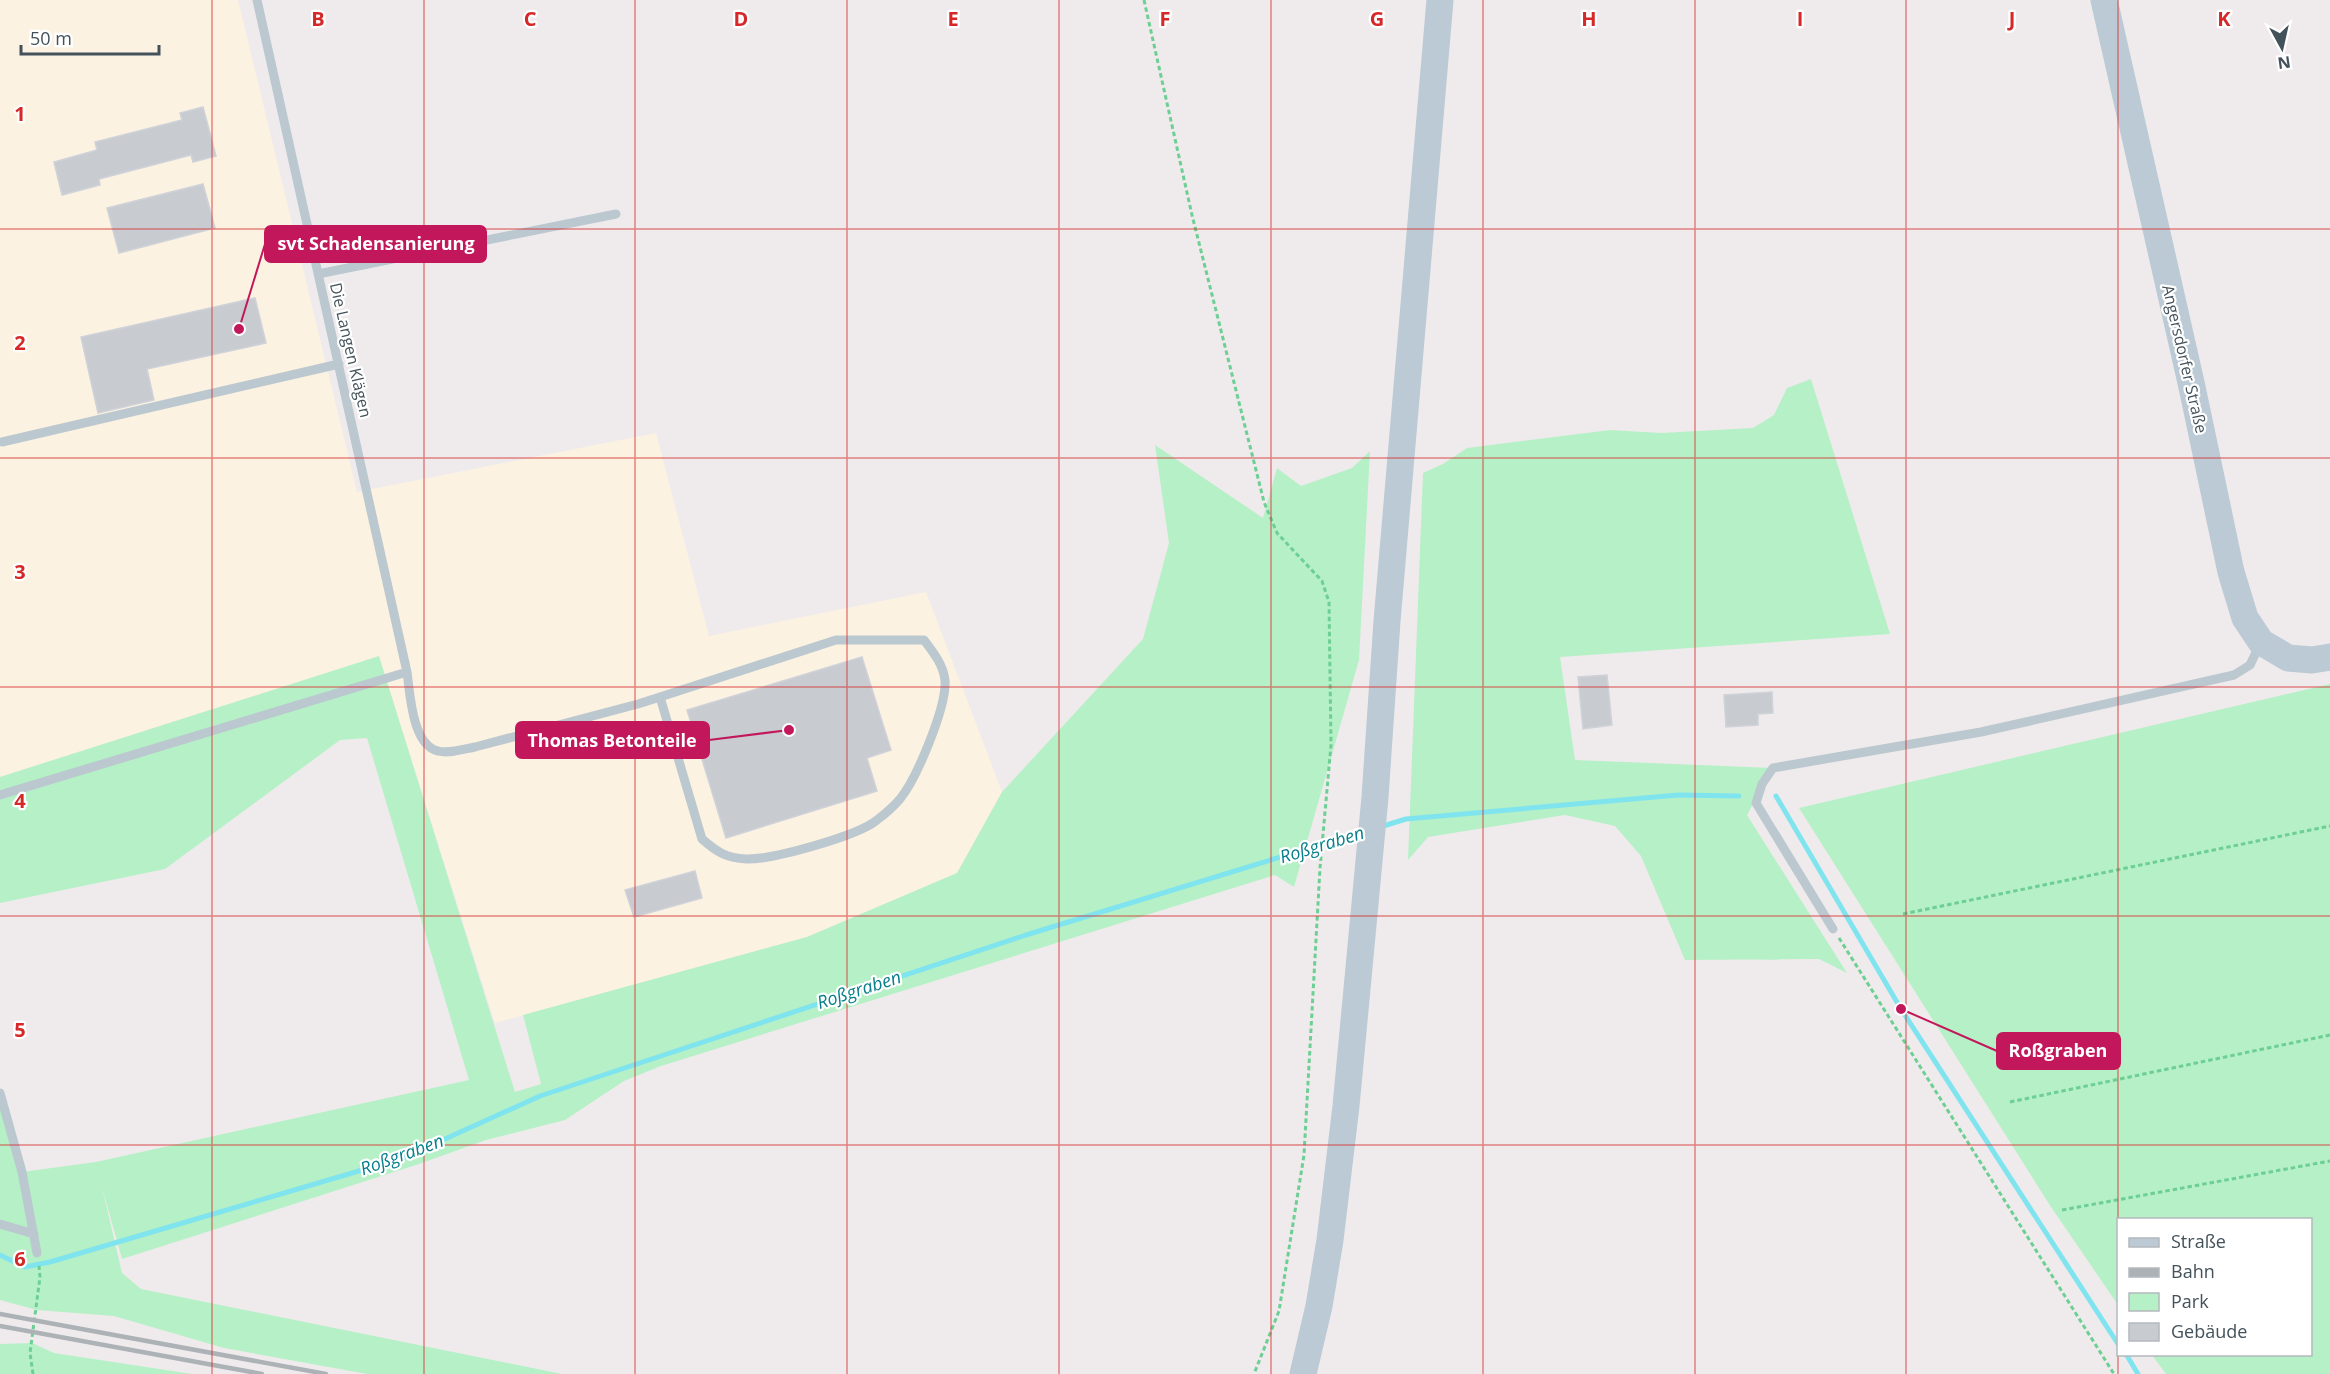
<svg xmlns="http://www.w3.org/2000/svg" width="2330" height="1374" font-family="'Open Sans',sans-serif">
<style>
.commercial{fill:#fcf2e2}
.green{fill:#b6f0c6}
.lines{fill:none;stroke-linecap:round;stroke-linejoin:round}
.stream{stroke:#80e4ef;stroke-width:5}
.building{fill:#c8ccd1;stroke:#cfd2d8;stroke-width:1.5}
.path{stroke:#6dcf94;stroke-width:3;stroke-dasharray:4.5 3;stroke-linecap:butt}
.lane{stroke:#bbc8cf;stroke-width:9}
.secondary{stroke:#bbcad4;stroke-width:27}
.rail{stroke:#adb2b7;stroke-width:4.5}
.grid{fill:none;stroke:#d62828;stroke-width:1.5;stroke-opacity:0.55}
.labels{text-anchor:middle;stroke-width:4.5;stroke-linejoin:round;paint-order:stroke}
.street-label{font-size:16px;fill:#43515a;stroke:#fff}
.water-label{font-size:18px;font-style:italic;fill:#077f8b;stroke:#fff}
.grid-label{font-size:20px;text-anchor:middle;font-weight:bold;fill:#d62828;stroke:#fff;stroke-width:4.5;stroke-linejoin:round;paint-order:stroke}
.leader{fill:none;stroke:#c2185b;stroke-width:2}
.callout-dot{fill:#c2185b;stroke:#fff;stroke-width:2}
.callout{fill:#c2185b;stroke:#c2185b;stroke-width:2}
.callout-label{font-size:18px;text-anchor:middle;font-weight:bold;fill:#fff}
</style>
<rect width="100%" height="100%" fill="#efebec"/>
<!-- commercial -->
<path class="commercial" d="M0,0H238L357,492L656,433L709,636L926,592L1002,792L957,873L807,937L495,1023L379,657L0,777Z"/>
<!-- green -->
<path class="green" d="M1811,379L1890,634L1560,657L1575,760L1773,768L1747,815L1847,973L1819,959L1685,960L1641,856L1615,826L1565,815L1428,837L1408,860L1423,473L1443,464L1467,448L1610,430L1661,433L1753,428L1774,415L1787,388Z
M1155,445L1263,518L1277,468L1301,486L1352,468L1370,451L1359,660L1294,887L1275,875L661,1066L624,1081L565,1120L486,1140L419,1164L122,1259L102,1187L122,1273L141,1289L562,1374H367L224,1348L114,1316L37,1310L0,1300V1093L22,1172L96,1162L469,1080L367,738L340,740L165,869L0,903V777L379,656L515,1092L541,1084L523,1015L807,937L957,873L1002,792L1143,639L1169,543Z
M2330,684V1374H2166L2152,1355L2310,1354V1220H2118V1305L2051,1207L1799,808Z
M32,1343L54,1353L192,1374H0V1344Z"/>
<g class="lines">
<!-- stream -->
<path class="stream" d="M1776,796L1901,1009L2118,1344
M1380,827L1406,819L1678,795L1739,796
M0,1255L25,1267L50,1262L403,1158L540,1096L1026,935L1365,831
M2126,1354L2138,1374"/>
</g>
<!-- building -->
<path class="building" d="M203,107L216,156L193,162L191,155L99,179L100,185L62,195L54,162L97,150L95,142L182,120L180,113Z
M203,184L215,228L119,253L107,208Z
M255,298L266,343L147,369L154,400L98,413L81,337Z
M862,657L891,750L867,758L877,791L726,838L687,710Z
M1607,675L1612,725L1583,729L1578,677Z
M1772,692L1773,713L1758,714V725L1726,727L1724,695Z
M695,871L702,898L634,917L625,890Z"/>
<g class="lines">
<!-- path -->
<path class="path" d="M1144,0L1192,215L1264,502L1277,533L1322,581L1329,602L1331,745L1320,868L1304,1155L1279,1311L1254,1374
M1903,914L2330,826
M1839,938L2114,1374
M2010,1102L2330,1035
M2062,1210L2330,1161
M33,1374L30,1353L40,1277L39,1266"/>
<!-- lane -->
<path class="lane" d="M257,0L407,672C410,693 412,745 438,751C449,754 464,749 475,747L638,704L660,697L836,640H924C933,652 943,664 945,680C947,706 917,778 900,799C894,806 885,814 877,820C858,836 771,860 746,859C726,858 717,852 702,839L660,697
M318,274L616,214
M2,442L339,364
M0,795L407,672
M1833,929L1756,803L1762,784L1773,768L1981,732L2234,675L2250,665L2260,644
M0,1093L22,1172L37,1253
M0,1224L34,1234"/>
<!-- secondary -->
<path class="secondary" d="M2104,0L2192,387L2231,572L2245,618L2261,642L2288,658L2312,660L2330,657
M1303,1374L1319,1306L1330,1240L1346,1106L1375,797L1387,621L1440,0"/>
<!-- rail -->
<path class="rail" d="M0,1314L326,1374
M0,1326L262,1374"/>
</g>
<!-- grid -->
<path class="grid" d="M212,0V1374M424,0V1374M635,0V1374M847,0V1374M1059,0V1374M1271,0V1374M1483,0V1374M1695,0V1374M1906,0V1374M2118,0V1374M0,229H2330M0,458H2330M0,687H2330M0,916H2330M0,1145H2330"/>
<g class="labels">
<!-- street labels -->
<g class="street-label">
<text transform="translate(351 350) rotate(77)" y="6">Die Langen Klägen</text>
<text transform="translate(2185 359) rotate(77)" y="6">Angersdorfer Straße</text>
</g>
<!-- water labels -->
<g class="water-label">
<text transform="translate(1322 845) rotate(-17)" y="6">Roßgraben</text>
<text transform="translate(859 990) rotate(-18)" y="6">Roßgraben</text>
<text transform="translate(402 1155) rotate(-20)" y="6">Roßgraben</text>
</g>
</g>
<g class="grid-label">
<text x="318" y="26">B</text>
<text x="530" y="26">C</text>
<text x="741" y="26">D</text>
<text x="953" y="26">E</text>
<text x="1165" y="26">F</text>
<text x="1377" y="26">G</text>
<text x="1589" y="26">H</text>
<text x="1800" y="26">I</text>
<text x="2012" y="26">J</text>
<text x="2224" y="26">K</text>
<text x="20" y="121">1</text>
<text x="20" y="350">2</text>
<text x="20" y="579">3</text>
<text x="20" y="808">4</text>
<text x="20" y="1037">5</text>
<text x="20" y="1266">6</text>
</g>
<!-- callouts -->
<path class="leader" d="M239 329L265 244M789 730L709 740M1901 1009L1997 1051"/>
<g class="callout-dot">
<circle cx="239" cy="329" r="6"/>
<circle cx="789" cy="730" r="6"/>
<circle cx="1901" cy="1009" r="6"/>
</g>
<g class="callout">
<rect x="265" y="226" width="221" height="36" rx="6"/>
<rect x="516" y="722" width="193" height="36" rx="6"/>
<rect x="1997" y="1033" width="123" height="36" rx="6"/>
</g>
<g class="callout-label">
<text x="376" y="250">svt Schadensanierung</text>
<text x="612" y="747">Thomas Betonteile</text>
<text x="2058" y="1057">Roßgraben</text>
</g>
<!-- legend -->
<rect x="2117" y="1218" width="195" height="138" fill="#ffffff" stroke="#b4b9bd" stroke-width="1.5"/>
<rect x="2129" y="1238" width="30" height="9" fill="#bbcad4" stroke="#b4b9bd" stroke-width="1.5"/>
<text x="2171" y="1248" font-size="18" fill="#43515a">Straße</text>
<rect x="2129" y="1268" width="30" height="9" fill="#adb2b7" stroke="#b4b9bd" stroke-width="1.5"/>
<text x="2171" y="1278" font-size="18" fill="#43515a">Bahn</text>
<rect x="2129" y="1293" width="30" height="18" fill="#b6f0c6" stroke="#b4b9bd" stroke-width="1.5"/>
<text x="2171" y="1308" font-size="18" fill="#43515a">Park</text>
<rect x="2129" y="1323" width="30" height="18" fill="#c8ccd1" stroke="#b4b9bd" stroke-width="1.5"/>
<text x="2171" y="1338" font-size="18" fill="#43515a">Gebäude</text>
<!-- north arrow -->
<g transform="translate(2282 48) rotate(172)" stroke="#ffffff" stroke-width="4.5" paint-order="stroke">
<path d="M0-4.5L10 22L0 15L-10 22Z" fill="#43515a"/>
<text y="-9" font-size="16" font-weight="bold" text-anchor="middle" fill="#43515a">N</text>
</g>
<!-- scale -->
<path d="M21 45v9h138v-9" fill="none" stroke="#43515a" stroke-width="3"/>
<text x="30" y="45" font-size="18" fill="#43515a" stroke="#ffffff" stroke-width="4.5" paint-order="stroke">50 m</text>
</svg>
